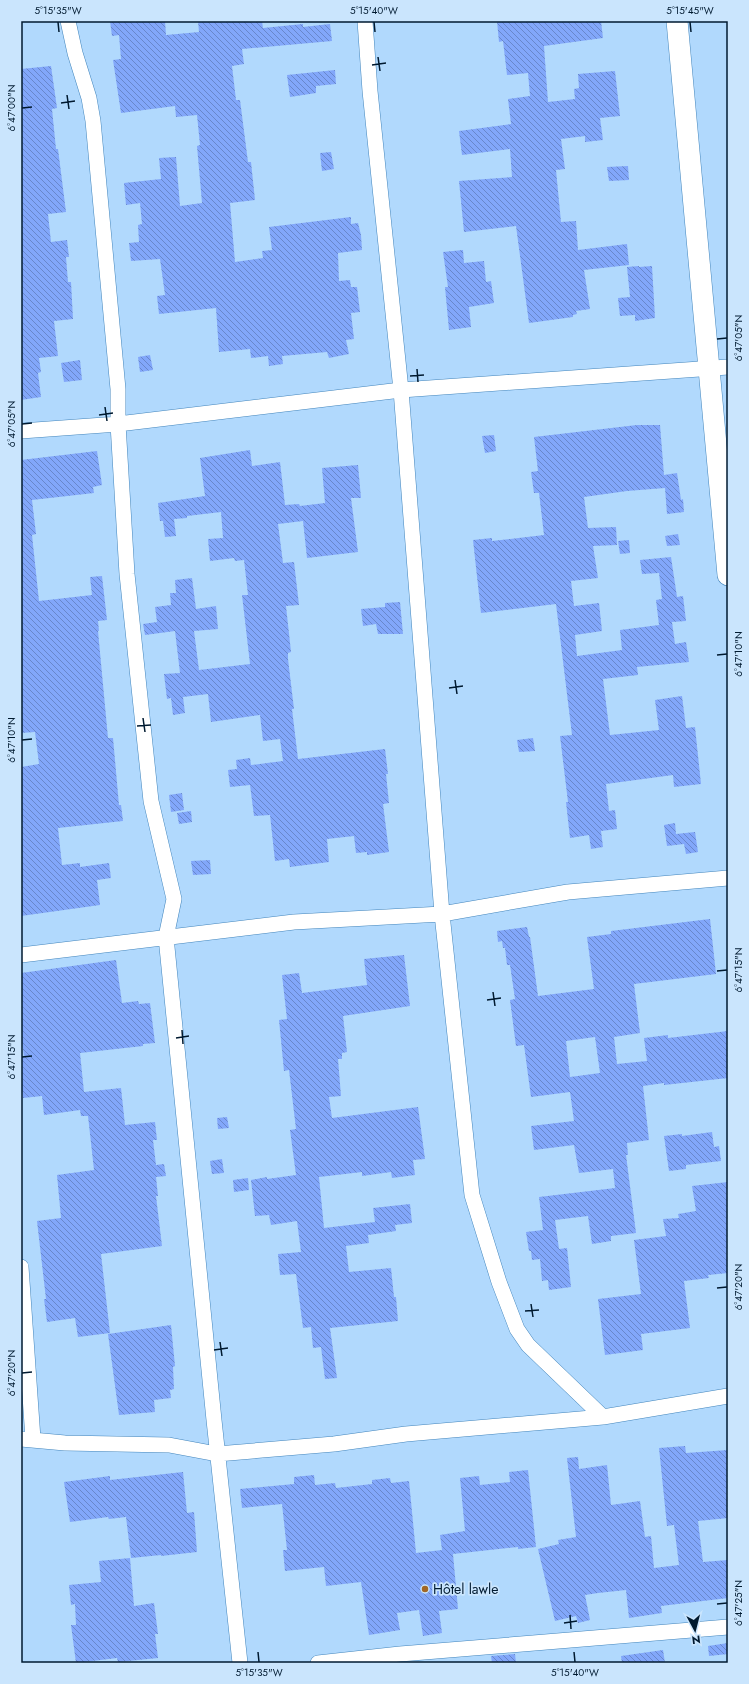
<svg xmlns="http://www.w3.org/2000/svg" width="749" height="1684" font-family="Jost,sans-serif">
<style>
.building{fill:url(#building-back-hatch);fill-rule:evenodd}
.lines{fill:none;stroke-linecap:round;stroke-linejoin:round}
.street-casing{stroke:#4285bc;stroke-width:16}
.secondary-casing{stroke:#4285bc;stroke-width:22}
.street{stroke:#fff;stroke-width:15}
.secondary{stroke:#fff;stroke-width:21}
.ticks{fill:none;stroke:#001a30;stroke-width:1.5}
.poi-dot{fill:#a16726;stroke:#cae5fd;stroke-width:1.5}
.labels{text-anchor:middle;stroke-width:3.5;stroke-linejoin:round;paint-order:stroke}
.poi-label{font-size:14px;fill:#001a30;stroke:#cae5fd;text-anchor:start}
.neatline{fill:none;stroke:#001a30;stroke-width:1.5}
.ticks-label{font-size:10px;text-anchor:middle;fill:#001a30}
</style>
<defs>
<pattern id="building-back-hatch" width="6" height="6" patternUnits="userSpaceOnUse"><rect width="6" height="6" fill="#82a7fa"/><path d="M-1 5l2 2M0 0l6 6M5-1l2 2" fill="none" stroke="#6887cb"/></pattern>
</defs>
<rect width="100%" height="100%" fill="#b1d9fd"/>
<!-- building -->
<path class="building" d="M110,21H165L166,35L199,32L198,21H262L263,28L303,24V27L330,24L332,41L242,49L244,64L232,66L236,100H240L248,162H251L255,200L230,203L235,262L263,258L262,251L272,250L269,227L351,217V224L358,223L361,235L362,250L338,253L339,281L350,280L351,287H357L360,312L351,313L354,339L346,340L349,354L329,358L327,352L282,356L283,364L269,366L268,356L251,358L250,349L219,352L216,308L159,314L157,296L165,295L160,259L131,261L129,243L139,242L138,225L142,224L140,203L126,205L124,183L161,179L159,158L176,157L180,206L202,203L197,146L200,145L197,115L176,117L175,106L121,113L113,60L121,59L119,35L112,36Z
M497,21H601L603,38L544,46L548,102L575,99L574,89L579,88L578,74L615,71L620,116L600,118L603,140L585,142V136L561,139L565,169L556,170L561,222L576,221L578,250L627,244L629,265L584,270L590,309L576,311L577,314L573,315V317L529,323L516,226L464,232L459,181L512,177L510,149L462,155L459,131L511,124L508,99L530,96L528,73L507,75L503,41L499,42Z
M51,66L57,108L52,109L56,149H58L66,212L48,214L51,242L67,240L69,257H66L68,282H71L73,319L54,321L58,356L39,358L41,372L38,373L41,397L21,400V69Z
M335,70L336,84L316,86V93L290,97L287,75Z
M331,152L334,169L322,171L320,153Z
M628,166L629,180L609,181L607,167Z
M463,250L464,263L484,261L486,282L491,281L494,303L469,307L471,327L449,330L445,287H448L443,252Z
M639,266V267L652,266L655,318L635,321V315L620,316L618,298L630,297L627,267Z
M150,355L153,370L140,372L138,357Z
M80,360L82,380L64,382L61,363Z
M637,425H660L664,475L677,473L681,500L683,499L684,512L667,514L665,488L627,491L584,497L588,528L616,527L617,545L593,546L598,578L571,581L574,606L599,603L602,631L575,635L577,656L622,650L620,630L659,625L656,600L662,599L659,573L642,574L640,560L671,557L677,597L683,596L686,621L672,622L675,644L686,642L689,662L637,667L638,675L603,679L610,735L659,730L655,700L682,696L686,728L695,727L701,784L674,787L673,775L606,784L609,811L615,810L617,829L601,831L603,847L591,849L589,835L570,838L566,802H568L560,736L572,735L556,604L481,613L473,540L492,538V541L544,535L539,493H534L531,472L538,471L534,437Z
M494,435L496,451L485,453L482,436Z
M250,450L252,466L280,462L285,505L299,504L300,506L325,503L322,468L358,465L361,498H351L358,552L307,558L303,521L278,524L283,563L294,562L299,605L286,606L291,652L288,653V659L294,709H292L298,759L385,749L388,774H386L389,803L383,804L389,852L367,855V852L356,853L354,836L327,839L329,862L290,867L289,859L275,861L270,815L254,816L250,785L230,787L228,770L237,769L236,760L250,758L251,765L283,761L280,739L263,741L260,715L211,722L208,694L183,697L185,713L173,715L171,698L167,699L164,674L180,673L175,631L145,635L143,624L157,622L155,607L171,605L170,593H176L175,580L192,578L196,609L216,606L218,629L194,631L199,670L250,664L242,595H248L244,560L235,561L234,558L210,561L208,539L223,538L221,512L187,516V518L174,519L176,536L165,537L163,521H160L158,503L205,496L200,458Z
M97,451L102,485L93,487L94,493L32,500L36,534L32,535L39,601L92,595L90,577L102,576L107,620L98,621L99,631H98L108,738H113L119,805H121L123,821L58,828L62,865L80,863V867L109,863L111,878L97,880L100,905L21,916V767L39,764L35,732L21,733V460Z
M678,534L680,545L667,546L665,536Z
M629,540L630,553L620,554L618,541Z
M400,602L403,634H378L376,624L363,626L361,609L385,607V603Z
M533,738L535,751L519,752L517,740Z
M182,793L184,810L171,812L169,795Z
M191,811L192,822L179,824L177,813Z
M675,823L676,834L695,832L698,852L686,854L684,844L667,846L664,825Z
M210,860L211,874L193,875L191,861Z
M710,919L716,974L634,984L640,1033L614,1037L617,1064L647,1061L644,1038L668,1035V1038L728,1031V1078L664,1085V1083L643,1086L649,1140L627,1143L628,1155H626L636,1233L611,1236V1241L592,1244L588,1216L555,1220L559,1249L567,1248L571,1287L549,1290L548,1280L542,1281L540,1259L532,1260L531,1251H529L526,1232L543,1230L539,1197L615,1188L613,1169L579,1173L574,1145L534,1150L531,1126L574,1121L570,1092L531,1097L524,1045L516,1046L510,1000L515,999L510,965H507L505,948H503L502,941L498,942L497,931L527,927L529,937H530L538,996L594,989L587,937L611,934V931ZM595,1037L600,1073L570,1077L566,1041Z
M404,955L410,1006L343,1016L347,1052L342,1053V1059H338L341,1096L329,1097L332,1118L418,1107L425,1159L413,1160L415,1175L392,1178L391,1172L362,1176V1172L319,1177L324,1228L375,1222L373,1208L410,1204L412,1223L395,1225L396,1231L368,1235L369,1243L346,1246L349,1272L391,1268L394,1297H396L398,1321L330,1328L337,1378L325,1379L321,1347L313,1348L311,1327L303,1328L296,1274L280,1275L278,1254L301,1252L297,1221L271,1225L269,1215L255,1216L251,1180L267,1177V1179L296,1175L290,1130L296,1129L289,1070L284,1071L279,1020L287,1019L282,975L299,973L302,993L367,985L364,959Z
M116,960L122,1003L138,1001L139,1004L150,1003L155,1043L143,1044V1046L80,1053L84,1092L121,1088L125,1125L155,1122L157,1140H153L156,1165L164,1164L166,1176L156,1177L158,1196H156L162,1246L101,1254L110,1333L78,1337L75,1318L47,1322L44,1299H46L37,1221L61,1218L57,1175L94,1170L88,1116H81L80,1110L44,1115L42,1096L23,1098L21,1080V1057H24L21,1034V973Z
M227,1117L229,1128L218,1129L217,1118Z
M712,1132L714,1147L719,1146L721,1161L686,1165V1169L669,1171L664,1136L682,1134V1136Z
M222,1159L224,1173L212,1174L210,1161Z
M248,1178L249,1190L234,1192L233,1180Z
M728,1182V1273L708,1275L709,1278L684,1281L690,1328L641,1334L643,1350L605,1355L598,1299L641,1294L634,1240L666,1236L663,1219L679,1218L678,1214L696,1211L692,1186Z
M171,1325L175,1366L173,1367L174,1389L170,1390L171,1398L154,1400L155,1412L119,1415L108,1334Z
M685,1446L686,1453L728,1450V1518L698,1521L703,1562L728,1560V1598L661,1606L662,1613L629,1618L626,1590L598,1593L585,1595L590,1620L578,1623L576,1616L555,1621L538,1549L559,1544L558,1540L576,1537L567,1458L578,1457L579,1469L607,1465L611,1505L640,1501L645,1537L651,1536L654,1568L679,1565L674,1525L667,1526L659,1448Z
M528,1470L536,1547L518,1549V1547L453,1554L458,1609L439,1611L442,1633L423,1636L419,1610L397,1613L400,1630L369,1635L361,1582L326,1586L324,1567L285,1571L283,1550H287L282,1504L242,1508L240,1489L294,1484V1477L314,1475L315,1485L335,1483L336,1488L372,1484V1480L390,1478L391,1483L409,1481L416,1553L442,1550L440,1535L465,1531L460,1478L479,1476L480,1485L510,1482L509,1472Z
M183,1472L187,1513L194,1512L197,1552L161,1556V1555L131,1558L126,1517L109,1519L108,1517L70,1522L64,1482L110,1476V1480Z
M130,1558L134,1606L154,1603L158,1634H155L158,1658L118,1662L117,1658L76,1663L71,1625H76L75,1604L71,1605L69,1585L101,1582L99,1561Z
M728,1643V1654L709,1656L708,1646Z
M663,1650L665,1663H622L621,1656Z
M515,1654L516,1663H492L491,1656Z"/>
<g class="lines">
<!-- street casing -->
<g class="street-casing">
<path id="street" d="M68,21L75,53L89,98L93,121L118,389V424L127,574L151,801L174,899L166,937L214,1420L240,1663
M365,21L370,91L401,390L442,914L472,1195L499,1282L517,1329L528,1345L603,1417L728,1396
M21,431L118,424L401,390L728,367
M21,955L294,922L442,914L568,892L728,878
M21,1267L33,1439
M21,1439L65,1443L169,1445L217,1454L334,1444L406,1434L603,1417
M318,1663L400,1654L728,1627"/>
</g>
<!-- secondary casing -->
<g class="secondary-casing">
<path id="secondary" d="M677,21L728,575"/>
</g>
<!-- street -->
<use href="#street" class="street"/>
<!-- secondary -->
<use href="#secondary" class="secondary"/>
</g>
<!-- ticks -->
<path class="ticks" d="M58,22L59,32M374,22L375,32M690,22L691,32M378,57L380,71M372,65L386,63M67,95L69,109M61,103L75,101M22,108L32,107M717,339L727,338M417,369L418,382M410,376L424,375M105,407L107,421M99,415L113,413M22,424L32,423M717,655L727,654M455,680L457,694M449,688L463,686M143,718L145,732M137,726L151,725M22,740L32,739M717,971L727,970M493,992L495,1006M487,1000L501,998M182,1030L183,1044M176,1038L189,1036M22,1057L32,1056M717,1288L727,1287M531,1304L533,1317M525,1311L539,1310M220,1342L222,1356M214,1350L228,1348M22,1373L32,1372M717,1604L727,1603M570,1615L571,1629M564,1623L577,1621M258,1652L259,1662M574,1652L575,1662"/>
<!-- markers -->
<circle class="poi-dot" cx="425" cy="1589" r="4"/>
<g class="labels">
<!-- poi labels -->
<g class="poi-label">
<text x="433" y="1594">Hôtel lawle</text>
</g>
</g>
<!-- border -->
<rect width="749" height="1684" fill="none" stroke="#cae5fd" stroke-width="44"/>
<!-- north arrow -->
<g transform="translate(695 1630) rotate(173)" stroke="#cae5fd" stroke-width="3" paint-order="stroke">
<path d="M0-3L7 15L0 10L-7 15Z" fill="#001a30"/>
<text y="-6" font-size="11" font-weight="bold" text-anchor="middle" fill="#001a30">N</text>
</g>
<rect x="22" y="22" width="705" height="1640" class="neatline"/>
<g class="ticks-label">
<text x="58" y="14">5°15'35"W</text>
<text x="374" y="14">5°15'40"W</text>
<text x="690" y="14">5°15'45"W</text>
<text transform="translate(11 108) rotate(-90)" y="4">6°47'00"N</text>
<text transform="translate(738 338) rotate(-90)" y="4">6°47'05"N</text>
<text transform="translate(11 424) rotate(-90)" y="4">6°47'05"N</text>
<text transform="translate(738 654) rotate(-90)" y="4">6°47'10"N</text>
<text transform="translate(11 740) rotate(-90)" y="4">6°47'10"N</text>
<text transform="translate(738 970) rotate(-90)" y="4">6°47'15"N</text>
<text transform="translate(11 1057) rotate(-90)" y="4">6°47'15"N</text>
<text transform="translate(738 1287) rotate(-90)" y="4">6°47'20"N</text>
<text transform="translate(11 1373) rotate(-90)" y="4">6°47'20"N</text>
<text transform="translate(738 1603) rotate(-90)" y="4">6°47'25"N</text>
<text x="259" y="1676">5°15'35"W</text>
<text x="575" y="1676">5°15'40"W</text>
</g>
</svg>
